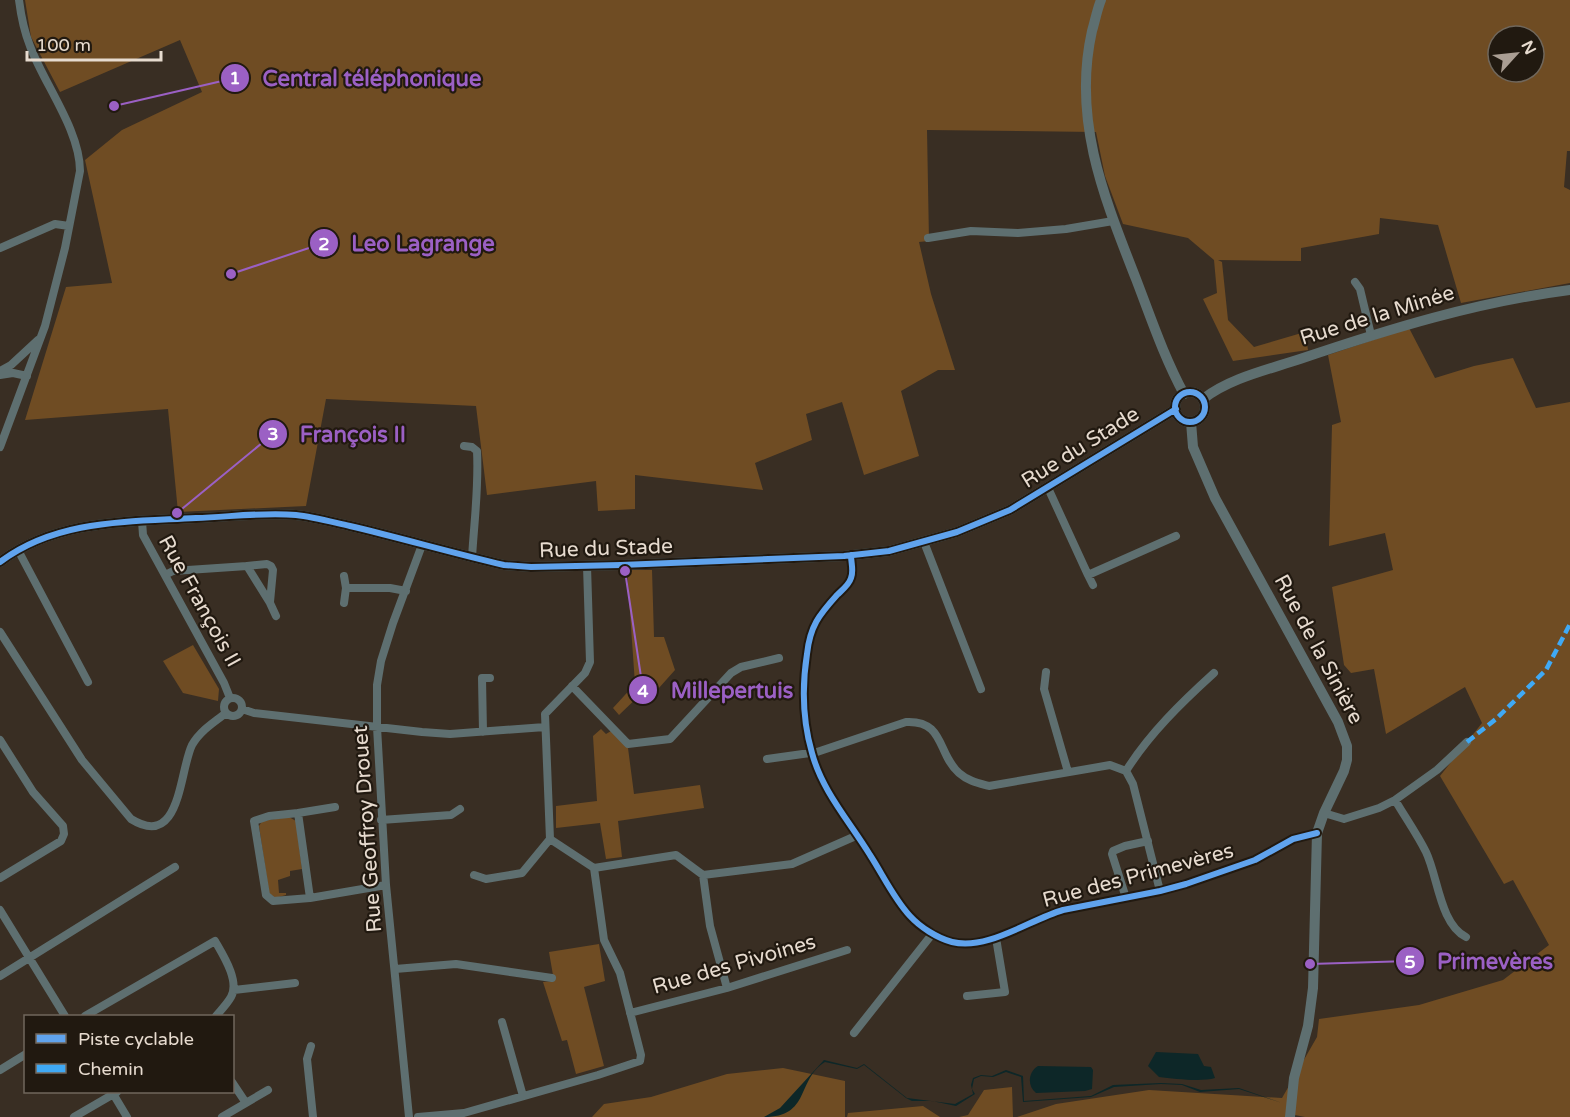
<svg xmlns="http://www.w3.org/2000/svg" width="1570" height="1117" font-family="'Varela Round',sans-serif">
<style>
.green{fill:#6f4c23;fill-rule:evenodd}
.water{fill:#0d2728}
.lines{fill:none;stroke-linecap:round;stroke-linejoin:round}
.minor{stroke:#5e6f70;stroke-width:8}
.tertiary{stroke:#5e6f70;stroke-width:10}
.quiet{stroke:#3fa9f5;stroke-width:4.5;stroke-dasharray:9 4.5;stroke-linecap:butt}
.cycleway-casing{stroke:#211910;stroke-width:10}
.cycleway{stroke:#60a3ed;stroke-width:6}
.labels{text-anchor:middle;stroke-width:4.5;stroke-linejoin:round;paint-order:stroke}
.street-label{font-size:21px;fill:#e7dbcf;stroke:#211910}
.leader{fill:none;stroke:#9b60c4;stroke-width:2}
.callout-dot{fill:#9b60c4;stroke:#211910;stroke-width:2}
.mark-label{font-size:18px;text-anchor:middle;font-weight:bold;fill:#fff}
.callout-label{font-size:22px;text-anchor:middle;font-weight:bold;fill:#9b60c4;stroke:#211910;stroke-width:4.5;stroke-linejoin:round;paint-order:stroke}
</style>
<rect width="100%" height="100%" fill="#392e23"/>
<!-- green -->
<path class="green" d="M25,0H1570V151H1567L1564,187L1570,190V283L1461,303L1438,225L1380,218L1379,234L1301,248V261L1218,260L1222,262L1228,320L1254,347L1305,332L1308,350L1233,361L1203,299L1217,293L1214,260L1188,238L1123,224L1105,176L1096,132L927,130L929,241L919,242L931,294L955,370H938L901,391L919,456L864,475L842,402L806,414L812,440L755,463L763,490L635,475V509L598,511L596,481L487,495L476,406L326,399L306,506L178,512L168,409L25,420L66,287L112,283L85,160L122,130L202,92L180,40L60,92L31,37ZM1498,36H1534V72H1498Z
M1409,328L1435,378L1474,366L1513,358L1536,408L1570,402V1117H1305L1295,1115V1117H1017L1056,1104L1149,1090L1282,1098L1317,1037L1319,1019L1419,1005L1503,980L1549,945L1513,880L1504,884L1440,776L1482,723L1465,687L1386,734L1374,669L1351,673L1344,665L1332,587L1393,570L1385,533L1329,546L1332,425L1341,422L1328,355Z
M627,570H652L654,637H664L675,670L650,698L643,692L619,715L613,708L635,684Z
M193,645L219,689L218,701L183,693L163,661Z
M601,729L606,734L611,731L628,748L634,794L700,785L704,808L618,821L622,857L606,859L600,823L556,828V806L597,801L593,736Z
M289,817L296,821L302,869L290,871V876L278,880L279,893H286V895L275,898L269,893L259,826L262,821Z
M599,944L605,981L584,987L604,1066L576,1074L567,1040L562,1041L543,982L554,981L549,952Z
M783,1068L845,1081V1117H592L604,1104L651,1097L727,1074Z
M1012,1087L1013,1117H959L968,1115L984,1090Z
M923,1106L940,1117H847L848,1113Z"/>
<!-- water -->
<path class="water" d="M1156,1052L1198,1054L1204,1066L1211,1067L1215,1078C1202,1082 1175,1079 1159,1077L1148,1066Z
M824,1060L857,1068L864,1064L907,1098L955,1104L973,1094L971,1085L973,1078L981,1075L992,1076L1006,1070L1023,1076L1024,1101L1091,1096L1113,1085L1161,1083L1182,1084L1201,1090L1239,1088L1282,1103L1239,1089L1200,1092L1182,1085L1161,1084L1114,1087L1091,1097L1023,1102L1021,1077L1006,1072L993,1077L981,1076L974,1079L972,1089L975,1094L956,1106L932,1101H912L906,1098L864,1065L857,1069L825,1062C796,1080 811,1117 764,1117L780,1108Z
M1038,1066L1091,1067L1093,1070L1092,1089L1085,1091L1036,1093C1027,1086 1028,1072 1038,1066Z"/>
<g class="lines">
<!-- minor -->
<path class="minor" d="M928,238L971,231L1018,233L1066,229L1113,221
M0,248L55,224L69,226
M1355,282L1360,289L1371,335
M0,371L11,365L38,340
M0,375L13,373L27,376
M464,446L472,447L477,451C479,488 474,522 472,558
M0,447L45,326L65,248L80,171C80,130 44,84 30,46C24,31 21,16 19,0
M1048,488L1088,575L1176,536
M142,521L143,535L224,683L230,698
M924,542L981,689
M18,550L88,682
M851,555C851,563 854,571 851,578C849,585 842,590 837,595C819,615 810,626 807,654C802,686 803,722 812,753C822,791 850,822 870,855C883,875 894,899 910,916C920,927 937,938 952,942C987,951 1029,920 1063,910L1160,891L1186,884L1255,860L1293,839L1317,833
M247,566L267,564L271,566L273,570L270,602
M165,575L173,571L247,566L270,603L276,616
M1088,575L1093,585
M344,576L346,588L344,603
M346,588H390L406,591
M0,632L82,760L131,819C181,850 179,772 192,745C200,731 214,722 226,713
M1046,672L1044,689L1068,772
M572,686L628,744L670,739L731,673L741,667L779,658
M224 707a9 9 0 1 1 18 0a9 9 0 1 1-18 0Z
M242,709L254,713L422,732L450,734L545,727
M483,732L482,678H490
M0,740L33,792L63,826L64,834L61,841L0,878
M767,759L817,752L906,722C945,720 937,754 959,773C968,781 978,783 989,786L1110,765L1126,771L1133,784L1160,891
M1126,771C1149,734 1182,702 1214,673
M1395,800C1405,817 1417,834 1426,852C1438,877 1440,924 1466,937
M298,813L335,807
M1324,813L1344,819L1379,808L1395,800L1437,770L1467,742
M381,820L451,815L460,809
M594,868L676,855L703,875L792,864L858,835
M474,875L486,879L522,873L550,839
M703,875L710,926L727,988
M310,898L298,813L269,816L254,821L266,895L273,901L310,898L386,885
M1126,898L1112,854L1113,851L1125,846L1148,841
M0,910L65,1016
M395,969L456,964L552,978
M0,976L175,867
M234,990L295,983
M967,996L1005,992L996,938
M630,1013L727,988L847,950
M85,1016L215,941C223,955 240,981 231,997C227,1004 221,1010 216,1016
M502,1022L523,1096
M854,1033L933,933
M311,1046L307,1059L313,1117
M0,1070L26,1054
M232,1082L246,1103
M112,1092L127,1117
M74,1117L117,1092
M222,1117L268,1090
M409,1117L386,885L377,727V685L381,661L393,623L422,545
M418,1117L464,1113L598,1075L640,1061L641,1055L620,973L604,940L594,868L550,839L545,714L585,673L590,662L587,566"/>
<!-- tertiary -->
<path class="tertiary" d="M1101,0C1097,10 1095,21 1092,31C1072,120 1104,197 1136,279C1151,318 1164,357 1184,394
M1175 407a15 15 0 1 1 30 0a15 15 0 1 1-30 0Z
M1203,399C1230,378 1267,370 1300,359C1389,329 1476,302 1570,290
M1191,422L1193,447L1215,498L1338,722L1347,746V760L1344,771L1324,813L1317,833L1313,988L1308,1026L1294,1078L1290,1117
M0,562C57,519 128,522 196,518C229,517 263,512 296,515C314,517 332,522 350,526C401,538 452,553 504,565L531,567L621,565L844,556L889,551L957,532L1010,510L1176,409"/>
<!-- quiet -->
<path class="quiet" d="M1467,742L1496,719L1546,670L1570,624"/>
<!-- cycleway casing -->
<g class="cycleway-casing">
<path id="cycleway" d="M1175 407a15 15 0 1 1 30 0a15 15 0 1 1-30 0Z
M851,555C851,563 854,571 851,578C849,585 842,590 837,595C819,615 810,626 807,654C802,686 803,722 812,753C822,791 850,822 870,855C883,875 894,899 910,916C920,927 937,938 952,942C987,951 1029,920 1063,910L1160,891L1186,884L1255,860L1293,839L1317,833
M0,562C57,519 128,522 196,518C229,517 263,512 296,515C314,517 332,522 350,526C401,538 452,553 504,565L531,567L621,565L844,556L889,551L957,532L1010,510L1176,409"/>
</g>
<!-- cycleway -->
<use href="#cycleway" class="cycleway"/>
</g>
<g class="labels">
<!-- street labels -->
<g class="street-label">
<text transform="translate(1377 315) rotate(-17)" y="7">Rue de la Minée</text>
<text transform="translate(1080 447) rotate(-32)" y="7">Rue du Stade</text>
<text transform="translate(606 548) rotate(-2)" y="7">Rue du Stade</text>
<text transform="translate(200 601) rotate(61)" y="7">Rue François II</text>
<text transform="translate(1319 649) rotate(62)" y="7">Rue de la Sinière</text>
<text transform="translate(367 829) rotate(-94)" y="7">Rue Geoffroy Drouet</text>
<text transform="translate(1138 875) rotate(-15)" y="7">Rue des Primevères</text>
<text transform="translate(734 964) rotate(-16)" y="7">Rue des Pivoines</text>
</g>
</g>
<!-- callouts -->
<path class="leader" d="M114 106L235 78M231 274L324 243M177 513L273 434M625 571L643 690M1310 964L1410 961"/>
<g class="callout-dot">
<circle cx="114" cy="106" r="6"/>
<circle cx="231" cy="274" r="6"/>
<circle cx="177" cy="513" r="6"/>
<circle cx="625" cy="571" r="6"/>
<circle cx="1310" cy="964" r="6"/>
<circle cx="235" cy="78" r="15"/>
<circle cx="324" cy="243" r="15"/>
<circle cx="273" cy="434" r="15"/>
<circle cx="643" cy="690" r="15"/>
<circle cx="1410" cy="961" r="15"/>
</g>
<g class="mark-label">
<text x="235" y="84">1</text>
<text x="324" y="250">2</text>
<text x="273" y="440">3</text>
<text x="643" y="697">4</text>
<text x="1410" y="968">5</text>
</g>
<g class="callout-label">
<text x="372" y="86">Central téléphonique</text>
<text x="423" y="251">Leo Lagrange</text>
<text x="353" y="442">François II</text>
<text x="732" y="698">Millepertuis</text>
<text x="1495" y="969">Primevères</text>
</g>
<!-- legend -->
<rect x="24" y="1015" width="210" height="78" fill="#211910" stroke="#70675c" stroke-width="1.5"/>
<rect x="36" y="1034" width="30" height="9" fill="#60a3ed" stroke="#70675c" stroke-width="1.5"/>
<text x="78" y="1045" font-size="18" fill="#e7dbcf">Piste cyclable</text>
<rect x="36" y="1064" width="30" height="9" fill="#3fa9f5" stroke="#70675c" stroke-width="1.5"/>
<text x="78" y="1075" font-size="18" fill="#e7dbcf">Chemin</text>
<!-- north arrow -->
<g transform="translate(1516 54) rotate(63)"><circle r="28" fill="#211910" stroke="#70675c" stroke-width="1.5"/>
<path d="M0-4.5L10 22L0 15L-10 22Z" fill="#aa9e93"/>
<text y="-9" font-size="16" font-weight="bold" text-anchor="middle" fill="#e7dbcf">N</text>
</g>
<!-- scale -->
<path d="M27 51v9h134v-9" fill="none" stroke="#e7dbcf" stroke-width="3"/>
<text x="36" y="51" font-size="18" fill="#e7dbcf" stroke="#211910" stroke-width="4.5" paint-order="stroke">100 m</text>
</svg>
